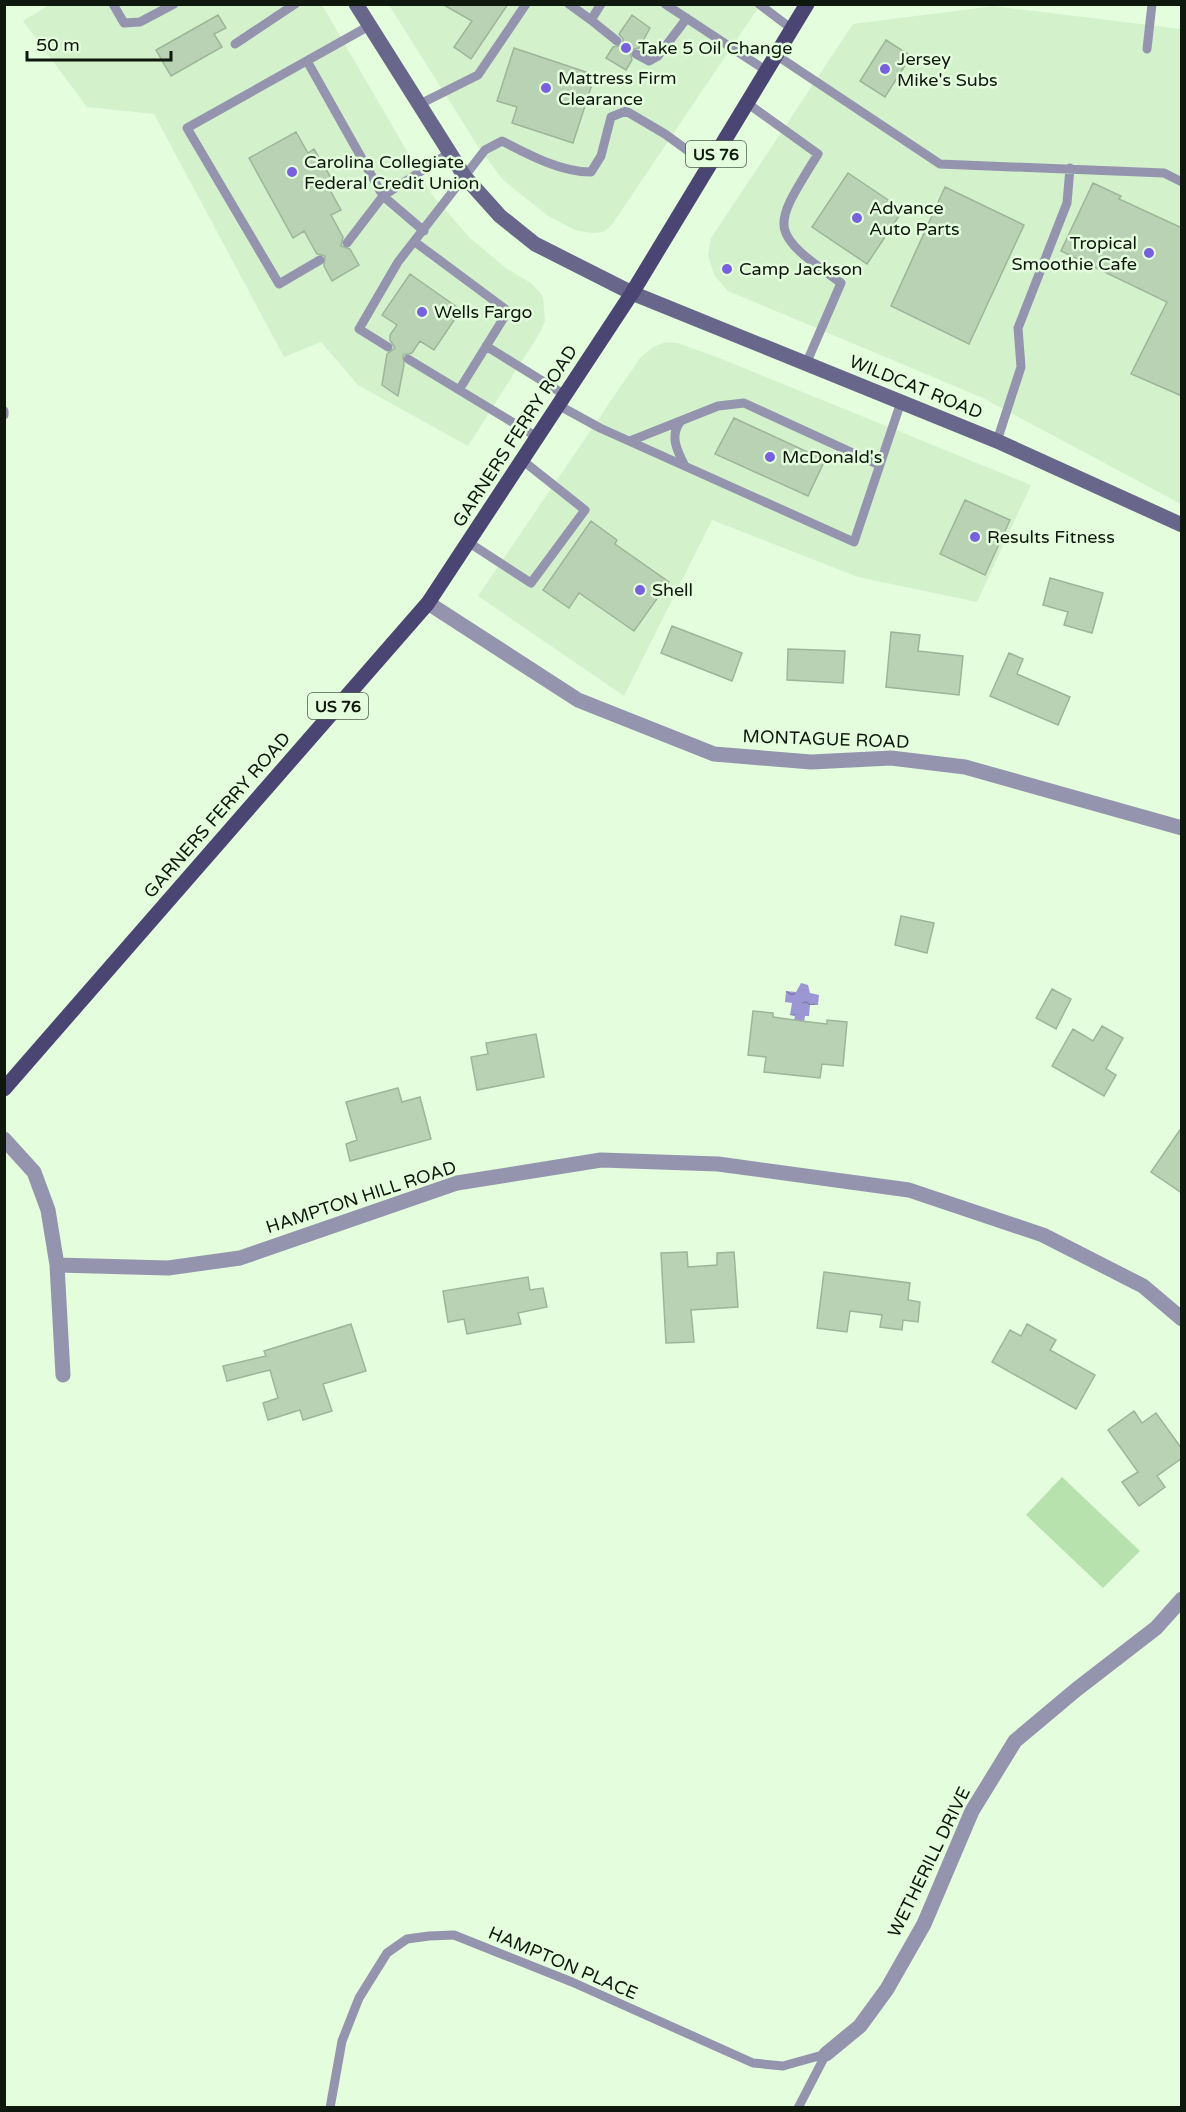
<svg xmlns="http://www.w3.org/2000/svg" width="1186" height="2112" font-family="'Varela Round',sans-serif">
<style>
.built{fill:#d3f2cc}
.pitch{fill:#b7e2ad}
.water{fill:url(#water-ripples)}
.building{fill:#b9d2b3;stroke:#9db598;stroke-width:1.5}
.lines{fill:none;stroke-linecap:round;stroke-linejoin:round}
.service{stroke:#9594ae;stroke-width:9}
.minor{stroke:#9594ae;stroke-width:15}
.secondary{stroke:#68668b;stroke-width:15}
.primary{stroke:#4a4572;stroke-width:15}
.poi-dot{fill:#7761dc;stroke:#e3fddd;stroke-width:2}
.labels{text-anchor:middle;stroke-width:5;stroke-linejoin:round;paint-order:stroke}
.shield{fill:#e3fddd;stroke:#4f5d4b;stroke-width:1.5}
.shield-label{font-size:16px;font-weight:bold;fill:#0f180d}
.poi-label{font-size:18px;fill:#0f180d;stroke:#e3fddd;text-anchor:start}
.street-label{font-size:18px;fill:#0f180d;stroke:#e3fddd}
</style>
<defs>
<pattern id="water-ripples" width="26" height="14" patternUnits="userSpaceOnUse" patternTransform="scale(1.5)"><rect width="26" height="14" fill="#9c97d3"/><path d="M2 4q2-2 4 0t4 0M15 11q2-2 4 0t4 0" fill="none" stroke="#7e7aaa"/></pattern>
</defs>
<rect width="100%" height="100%" fill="#e3fddd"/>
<!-- built -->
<path class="built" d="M49,5H322L433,196L470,238L507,269L531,283L543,296L545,321L541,331L468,446L358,385L321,342L284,357L154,114L87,107L23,21Z
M389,5H760L611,226L603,232L591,233L575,230L548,216L503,180L481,151Z
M994,6L1181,29V504L983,398L728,291L714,275L708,255L711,238L853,24Z
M666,342L677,343L714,356L1031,485L977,602L858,577L712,520L624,696L478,596L640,358L653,347Z"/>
<!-- pitch -->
<path class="pitch" d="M1062,1477L1140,1551L1103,1588L1026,1515Z"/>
<!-- water -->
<path class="water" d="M801,983L808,985L810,993L819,995L818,1005H810L809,1016H805L804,1022L794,1020L795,1016L790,1015L792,1003L785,1002L786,991L796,992Z"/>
<!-- building -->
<path class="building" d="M442,4H508L471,59L454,47L472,21Z
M218,15L226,28L214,34L222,47L171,76L156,50Z
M632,15L650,28L639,48L630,50L632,60L626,70L606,58L613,47L623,45V39L619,34Z
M886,40L911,56L885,97L860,81Z
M514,48L595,75L573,143L512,123L517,107L497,101Z
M296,132L308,153L314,149L336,186L330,190L341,210L331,215L343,237L341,246L350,249L359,265L332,281L324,266L325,256L317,254L304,231L293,238L249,158Z
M848,173L903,210L867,264L812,227Z
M1093,183L1121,196L1119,199L1182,228V396L1131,374L1167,302L1061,251Z
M945,187L1024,225L969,344L891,306Z
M410,274L461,310L434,350L420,341L412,353L403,355L404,365L398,396L382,385L387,354L395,348L390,340V335L397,325L382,315Z
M734,418L825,460L808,496L715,454Z
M965,500L1010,520L985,575L940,554Z
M591,521L617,540L615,544L669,582L634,631L579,593L569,608L543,590Z
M1050,578L1103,593L1092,633L1064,625L1068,612L1043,605Z
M672,626L742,653L732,681L661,653Z
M891,632L920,635L918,651L963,656L959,695L886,687Z
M788,649L845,651L843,683L787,680Z
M1009,653L1023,659L1017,674L1070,697L1058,725L990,696Z
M901,916L934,923L927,953L895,945Z
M1052,989L1071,999L1056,1029L1036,1018Z
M753,1011L773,1013V1017L801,1021L827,1024V1020L847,1022L843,1066L822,1064L820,1078L764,1072L766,1057L748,1055Z
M1102,1026L1123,1038L1106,1069L1116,1075L1104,1096L1052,1066L1073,1029L1093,1041Z
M536,1034L544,1077L477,1090L471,1057L488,1054L486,1043Z
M398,1088L402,1102L420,1097L431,1139L350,1161L346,1144L357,1140L346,1102Z
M1182,1127V1193L1151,1172Z
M687,1252L688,1267L717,1265V1253L734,1252L738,1307L691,1310L694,1342L666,1343L661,1253Z
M824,1272L910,1283L908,1300L920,1302L918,1322L903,1320L902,1330L880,1327L882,1315L850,1311L847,1332L817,1328Z
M528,1277L530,1290L543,1288L547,1307L518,1313L521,1324L467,1334L464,1319L448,1322L443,1291Z
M351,1324L366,1371L323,1384L332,1411L303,1420L300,1410L268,1420L263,1403L278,1398L270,1370L227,1381L223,1366L266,1356L264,1351Z
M1027,1324L1056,1340L1050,1350L1095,1375L1076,1409L992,1362L1010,1330L1021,1336Z
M1134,1411L1142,1423L1156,1413L1182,1449V1458L1157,1476L1165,1487L1139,1506L1122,1482L1138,1472L1108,1430Z"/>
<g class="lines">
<!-- service -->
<path class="service" d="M113,4L124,23L140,22L174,4
M569,4L591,20L601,4
M665,4L767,71
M759,4L792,29
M591,20L617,41
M235,44L295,4
M1147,49L1152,4
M636,54L649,61L658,56L687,18
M776,55L940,164L1164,173L1182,182
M307,61L383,196L424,231
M747,103L818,154C772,229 766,230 841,283L806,364
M418,105L478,75L526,4
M415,242L508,311L459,390
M347,243L383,196L449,153
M320,260L279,284L187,128L369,26
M486,346L565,395
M388,347L359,329L398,262L485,150L502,141C529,155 561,172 591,172L601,156L611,117L626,111L665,134L709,166
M408,359L537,437
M558,405L600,428L854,542L901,402
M4,411V415
M681,421C669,435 677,451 685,466
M630,441L718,406L744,403L879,465
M997,441L1021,367L1018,328L1067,203L1070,168
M468,542L531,583L585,510L522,460
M330,2108L342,2041L359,1998L387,1953L407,1939L429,1936L454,1935L572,1982L753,2063L783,2066L826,2054L798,2108"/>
<!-- minor -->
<path class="minor" d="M428,603L578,700L714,754L811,762L891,758L965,767L1182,828
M4,1139L34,1172L48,1210L57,1265L168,1268L240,1258L457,1183L601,1160L718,1164L909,1190L1043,1235L1143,1286L1182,1319
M57,1265L63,1375
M826,2054L860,2026L887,1989L924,1924L972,1811L1015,1741L1077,1689L1156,1628L1182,1599"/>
<!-- secondary -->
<path class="secondary" d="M356,4L465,177L500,216L535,244L632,293L997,441L1182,525"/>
<!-- primary -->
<path class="primary" d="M4,1089L428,603L632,293L807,4"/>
</g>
<!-- markers -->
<g class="poi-dot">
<circle cx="626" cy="48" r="6"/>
<circle cx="885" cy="69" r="6"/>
<circle cx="546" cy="88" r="6"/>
<circle cx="292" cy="172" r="6"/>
<circle cx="857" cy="218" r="6"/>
<circle cx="1149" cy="253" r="6"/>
<circle cx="727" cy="269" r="6"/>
<circle cx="422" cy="312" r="6"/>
<circle cx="770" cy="457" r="6"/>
<circle cx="975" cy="537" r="6"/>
<circle cx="640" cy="590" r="6"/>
</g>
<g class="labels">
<!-- shield labels -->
<g class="shield">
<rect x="686" y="141" width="60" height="26" rx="4.5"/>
<rect x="308" y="693" width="60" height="26" rx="4.5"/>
</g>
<g class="shield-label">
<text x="716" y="160">US 76</text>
<text x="338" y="712">US 76</text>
</g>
<!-- poi labels -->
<g class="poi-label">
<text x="638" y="54">Take 5 Oil Change</text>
<text x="897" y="65">Jersey<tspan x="897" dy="21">Mike's Subs</tspan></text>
<text x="558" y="84">Mattress Firm<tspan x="558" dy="21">Clearance</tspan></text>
<text x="304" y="168">Carolina Collegiate<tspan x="304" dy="21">Federal Credit Union</tspan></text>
<text x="869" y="214">Advance<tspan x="869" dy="21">Auto Parts</tspan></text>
<text x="1137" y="249" text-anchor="end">Tropical<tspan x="1137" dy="21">Smoothie Cafe</tspan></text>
<text x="739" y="275">Camp Jackson</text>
<text x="434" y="318">Wells Fargo</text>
<text x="782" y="463">McDonald's</text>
<text x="987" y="543">Results Fitness</text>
<text x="652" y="596">Shell</text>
</g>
<!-- street labels -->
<g class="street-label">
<text transform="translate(916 387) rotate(22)" y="6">WILDCAT ROAD</text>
<text transform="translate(515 436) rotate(-57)" y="6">GARNERS FERRY ROAD</text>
<text transform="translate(826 739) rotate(2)" y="6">MONTAGUE ROAD</text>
<text transform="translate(217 815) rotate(-49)" y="6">GARNERS FERRY ROAD</text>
<text transform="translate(361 1197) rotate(-18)" y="6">HAMPTON HILL ROAD</text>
<text transform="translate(929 1862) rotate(-64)" y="6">WETHERILL DRIVE</text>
<text transform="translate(563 1963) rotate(23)" y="6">HAMPTON PLACE</text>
</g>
</g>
<!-- border -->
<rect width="1186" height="2112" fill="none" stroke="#0f180d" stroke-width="12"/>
<!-- scale -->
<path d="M27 51v9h144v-9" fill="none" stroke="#0f180d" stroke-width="3"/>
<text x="36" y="51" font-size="18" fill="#0f180d" stroke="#e3fddd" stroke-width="4.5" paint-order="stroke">50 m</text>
</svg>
